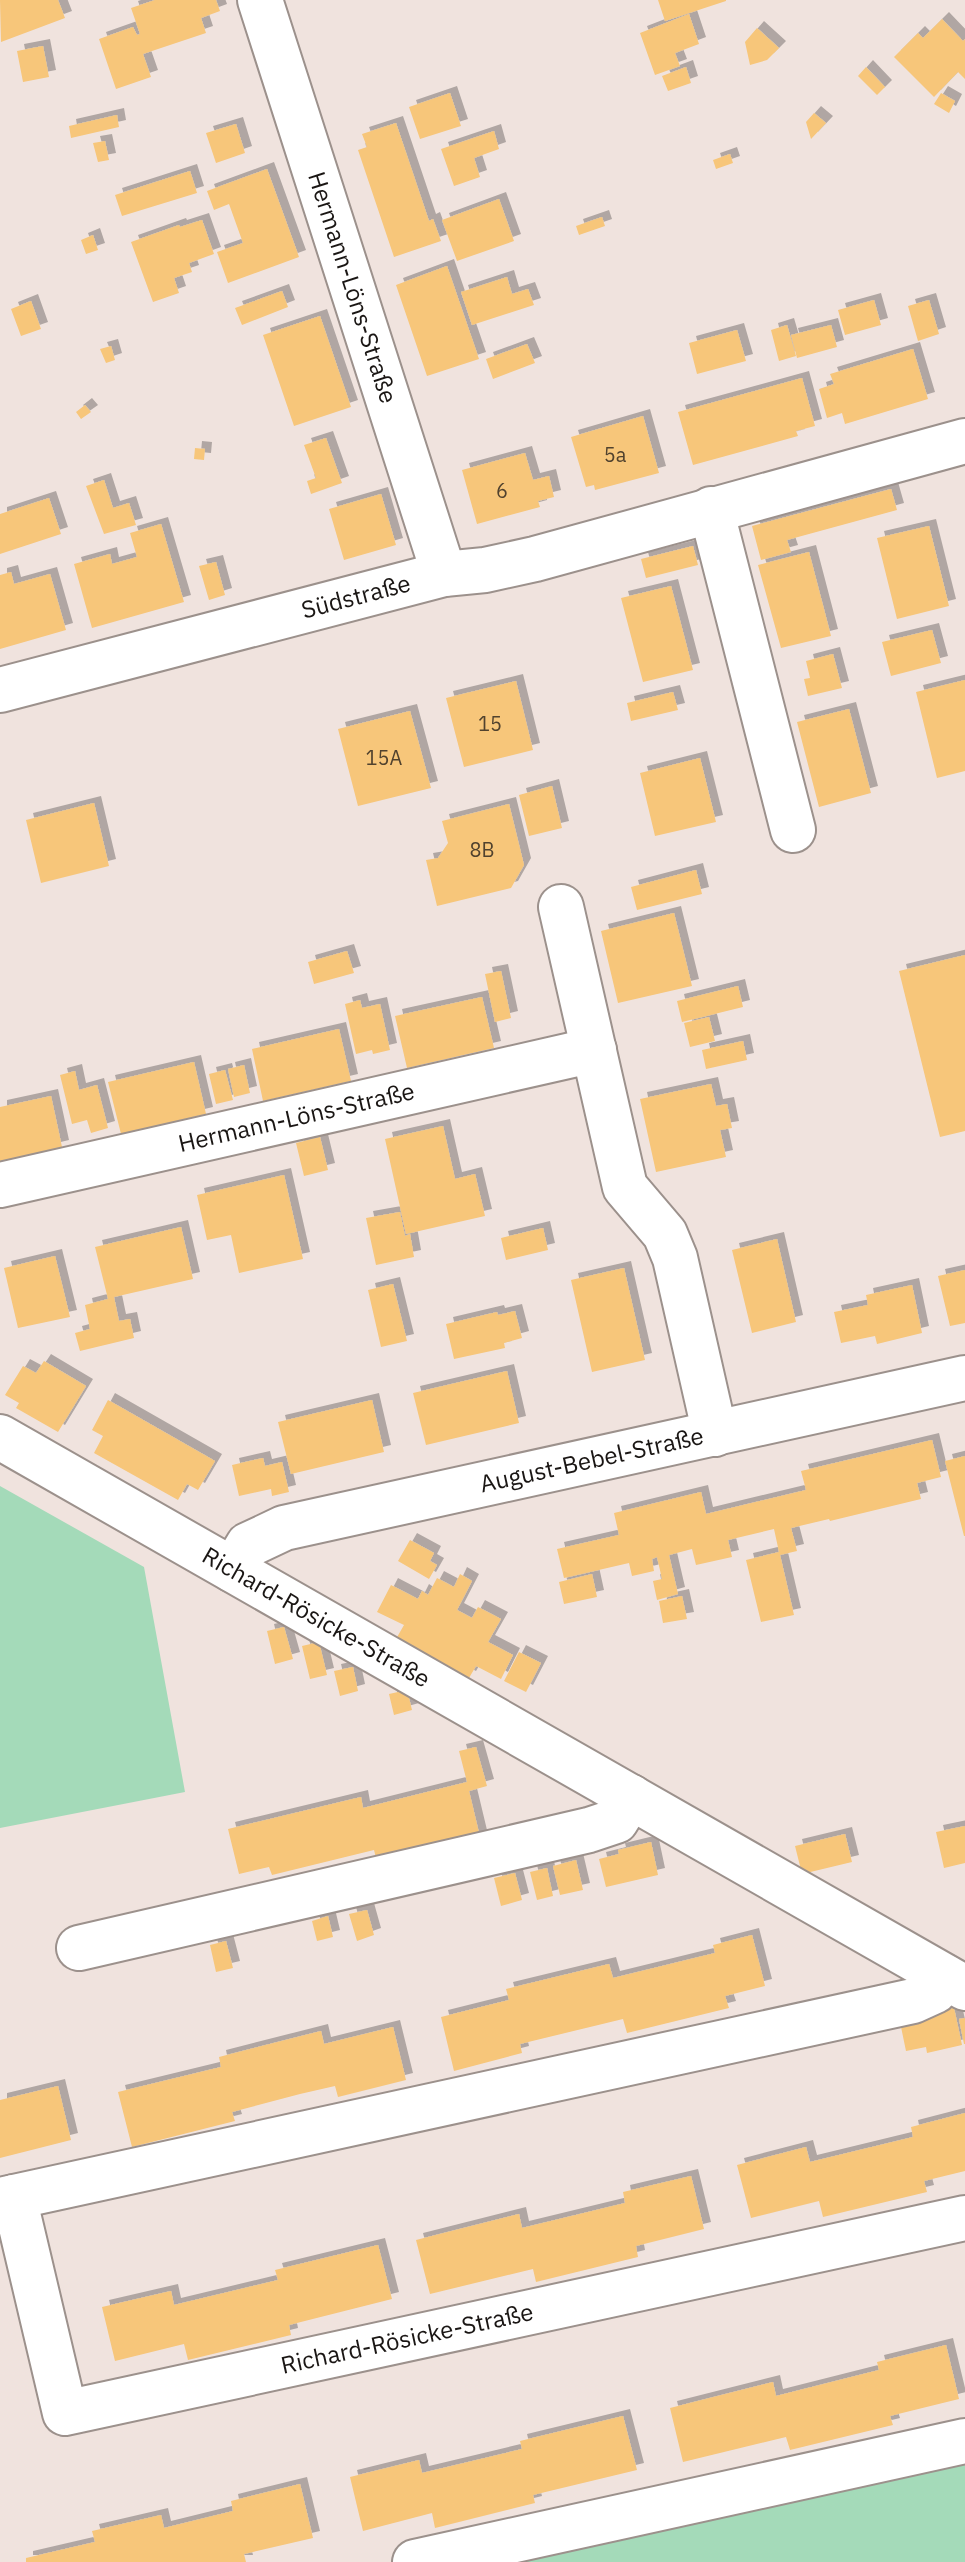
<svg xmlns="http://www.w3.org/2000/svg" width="965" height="2562" font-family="'IBM Plex Sans',sans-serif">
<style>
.green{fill:#a4dab9}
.building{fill:#f7c67a;filter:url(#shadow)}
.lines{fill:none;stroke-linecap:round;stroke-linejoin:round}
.minor-casing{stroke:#9c918c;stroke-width:48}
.minor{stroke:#fff;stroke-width:44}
.labels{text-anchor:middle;stroke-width:6;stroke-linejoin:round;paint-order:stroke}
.number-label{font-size:20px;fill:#51422e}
.street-label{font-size:24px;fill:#1a1614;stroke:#f0e3de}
</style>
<defs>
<filter id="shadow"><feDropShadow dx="7" dy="-7" stdDeviation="0" flood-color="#0004"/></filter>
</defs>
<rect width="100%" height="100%" fill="#f0e3de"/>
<!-- green -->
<path class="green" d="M0,1486L144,1567L185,1792L0,1828Z
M965,2459V2562H485Z"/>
<!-- building -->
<path class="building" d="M0,0H58L65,18L1,42Z
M155,0H216L220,11L201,18L206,33L143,54L151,77L116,89L99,39L133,27L137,35L140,34L131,8Z
M658,0H726V1L665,21Z
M689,14L699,44L675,53L680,66L655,75L640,33Z
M942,19L963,41L965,39V79L958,72L934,97L894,57L918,33L923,38Z
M757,28L779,48L767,60L750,65L745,42Z
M43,46L49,77L23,82L17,51Z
M686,67L691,83L668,91L662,76Z
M866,67L885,87L877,95L858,76Z
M450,93L461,126L420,139L409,107Z
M941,93L955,101L949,113L934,104Z
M814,113L826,123L811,139L806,122Z
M117,115L119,127L71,138L69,126Z
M396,123L429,221L433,219L441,241L394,257L358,150L367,147L362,134Z
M236,124L245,153L216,163L206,133Z
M494,131L499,149L474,158L480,177L454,186L441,149Z
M105,141L109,160L98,162L93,143Z
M730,154L733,163L716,169L713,160Z
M267,169L299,257L228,283L217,252L243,243L229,204L214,210L207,191Z
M190,171L197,193L122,216L115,195Z
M499,199L514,241L457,261L442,220Z
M602,217L605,226L579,235L576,226Z
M202,220L214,254L189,263L192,272L174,278L179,293L153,302L131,242L179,225L180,227Z
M93,235L98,250L86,254L81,240Z
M447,266L479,359L427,376L396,285Z
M507,277L512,294L528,289L534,305L472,325L461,292Z
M282,291L288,307L242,325L235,308Z
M874,300L881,325L845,335L838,310Z
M929,300L939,334L918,341L908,306Z
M31,301L41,329L21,336L11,309Z
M320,316L351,407L294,426L263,335Z
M787,325L796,356L779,361L771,330Z
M831,325L837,347L797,358L791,335Z
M737,330L746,361L697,374L689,343Z
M527,344L535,363L493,379L486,359Z
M111,346L115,360L106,363L100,349Z
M913,349L928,399L845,424L842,413L827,418L819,389L834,384L830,374Z
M802,378L815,426L796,431L798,436L693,465L678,412Z
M85,405L91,412L81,419L76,412Z
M643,416L659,473L595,490L594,485L586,487L571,437Z
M326,438L342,483L311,494L307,481L316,478L304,445Z
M195,448L205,449L204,460L194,459Z
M525,453L533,480L549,476L554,497L538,501L540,507L477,524L462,470Z
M104,480L113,508L129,503L136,525L104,534L86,486Z
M891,489L897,510L787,540L791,552L761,560L752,526Z
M381,494L396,545L344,560L329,509Z
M49,498L61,534L0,554V514Z
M161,524L184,602L92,628L74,564L110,554L112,564L137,557L130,533Z
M929,526L949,606L897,619L877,538Z
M693,546L698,565L646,578L641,559Z
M809,552L831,636L781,648L758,565Z
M216,562L225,595L209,600L199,566Z
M11,572L14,584L50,574L66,630L0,649V575Z
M671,586L693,670L643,682L621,598Z
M932,630L941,663L891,676L882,642Z
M833,654L842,688L808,696L804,679L810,678L806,661Z
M965,680V771L937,778L916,692Z
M516,681L533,750L464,767L446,698Z
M673,692L678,710L631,721L627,703Z
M849,709L871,793L819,807L797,722Z
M410,711L431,788L358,806L338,729Z
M700,758L716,822L655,836L640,773Z
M552,786L562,828L529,836L519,795Z
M94,803L109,866L41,883L26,820Z
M509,804L524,865L511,888L437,906L426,860L438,858L448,843L442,821Z
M696,870L702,894L637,910L631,887Z
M674,913L692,986L618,1003L601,931Z
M347,951L354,973L314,984L308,962Z
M965,955V1131L940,1137L899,971Z
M501,971L511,1018L495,1022L485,974Z
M738,986L743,1007L682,1022L677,1001Z
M482,997L494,1048L407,1068L395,1016Z
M360,1000L362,1008L380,1004L390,1050L373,1054L372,1050L356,1054L345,1004Z
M709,1017L715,1041L690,1047L684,1023Z
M339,1029L351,1081L263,1101L252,1049Z
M743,1041L747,1060L706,1069L702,1050Z
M194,1062L206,1114L121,1134L108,1082Z
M244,1065L250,1093L234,1097L228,1069Z
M225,1070L233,1100L216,1104L209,1074Z
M75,1071L79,1090L97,1085L108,1128L91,1133L87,1120L72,1124L60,1075Z
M711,1084L716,1106L727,1104L732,1128L720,1130L726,1157L656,1172L640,1099Z
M51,1096L62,1147L0,1162V1107Z
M443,1126L455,1179L475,1174L485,1216L406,1234L385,1139Z
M320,1137L328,1170L304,1176L296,1143Z
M284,1175L303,1259L239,1273L231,1235L207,1240L197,1195Z
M400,1212L405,1236L410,1234L414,1257L376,1265L366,1218Z
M181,1227L193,1279L114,1297L119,1321L130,1319L134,1338L80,1351L75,1333L90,1329L85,1305L108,1299L95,1247Z
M543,1228L548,1250L506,1260L501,1238Z
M777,1239L796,1322L752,1333L732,1250Z
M55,1256L70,1317L18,1328L4,1268Z
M624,1268L645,1360L592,1372L571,1280Z
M965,1270V1323L950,1326L938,1276Z
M393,1284L407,1341L381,1347L368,1290Z
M912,1285L922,1333L877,1344L875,1336L841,1343L834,1312L868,1305L866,1295Z
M515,1311L522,1338L504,1343L505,1348L454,1359L446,1324L497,1312L498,1315Z
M44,1361L86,1386L58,1432L16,1408L19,1403L5,1395L23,1366L36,1373Z
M507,1371L519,1423L426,1445L413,1393Z
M108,1400L215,1461L198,1490L187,1484L178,1500L94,1453L103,1436L92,1430Z
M372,1400L384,1452L291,1474L278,1422Z
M932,1440L941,1477L917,1483L921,1499L830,1521L829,1519L791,1528L797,1551L780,1555L794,1615L761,1622L746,1560L779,1552L774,1529L728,1540L732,1557L696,1565L692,1549L669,1555L678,1594L657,1600L653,1581L662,1579L657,1557L652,1559L654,1571L632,1576L629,1563L564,1578L557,1549L619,1535L614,1513L701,1492L706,1514L806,1490L801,1471Z
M965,1456V1536H964L945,1461Z
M263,1458L265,1466L282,1462L289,1492L272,1496L271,1489L239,1496L232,1465Z
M410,1540L434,1553L430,1561L437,1565L429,1579L398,1561Z
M460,1574L472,1581L457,1610L472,1618L478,1607L501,1619L488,1642L513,1655L501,1679L476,1666L469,1678L396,1639L404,1625L377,1612L391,1585L418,1599L422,1591L428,1595L437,1578L454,1587Z
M592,1574L597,1597L564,1604L559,1582Z
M682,1596L687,1619L663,1623L659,1601Z
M284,1627L293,1659L275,1664L267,1631Z
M319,1642L327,1675L310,1679L302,1646Z
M519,1652L541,1663L526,1692L504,1681Z
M353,1667L358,1691L340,1696L334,1671Z
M407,1690L412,1710L394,1715L389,1694Z
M476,1747L487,1786L469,1791L480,1837L377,1862L374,1850L272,1875L269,1867L239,1874L228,1829L361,1797L363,1808L467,1782L459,1751Z
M965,1826V1863L944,1868L936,1832Z
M845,1834L852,1862L802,1874L795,1846Z
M651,1842L658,1875L606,1887L599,1859L619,1854L618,1850Z
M576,1860L583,1890L560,1895L553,1866Z
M547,1868L553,1896L537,1900L530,1872Z
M515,1873L522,1900L501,1906L494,1878Z
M367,1910L374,1935L357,1941L349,1914Z
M328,1916L333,1937L317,1941L312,1921Z
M752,1935L765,1986L725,1996L729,2008L627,2033L623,2019L520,2044L522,2053L454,2071L441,2017L509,2000L506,1989L609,1964L613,1978L715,1953L713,1945Z
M226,1941L233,1968L216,1972L210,1945Z
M954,2008L962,2045L927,2053L926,2047L906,2051L900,2022Z
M965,2018V2044H964L959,2019Z
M393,2027L406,2080L338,2097L335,2086L300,2094L232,2112L235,2121L132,2147L118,2092L221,2067L219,2057L321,2031L324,2044Z
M58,2086L71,2140L0,2158V2100Z
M965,2113V2171L924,2181L927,2192L823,2217L819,2201L751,2218L737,2165L806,2147L810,2162L913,2137L911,2127Z
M691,2176L704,2229L636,2246L638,2257L536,2282L533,2269L430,2294L416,2240L519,2214L522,2228L625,2203L623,2192Z
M378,2245L392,2299L289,2325L291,2335L188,2360L184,2344L115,2361L102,2307L171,2291L174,2305L278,2280L275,2270Z
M946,2345L959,2399L890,2416L893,2425L790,2450L786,2437L683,2462L670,2408L773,2382L776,2396L879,2370L877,2362Z
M623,2416L637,2470L533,2495L535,2503L435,2528L432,2513L363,2531L350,2477L419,2460L422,2473L522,2449L520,2441Z
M300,2484L313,2538L244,2554L246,2562H26V2558L95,2542L92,2531L161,2515L164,2528L233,2511L231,2501Z"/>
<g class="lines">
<!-- minor casing -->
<g class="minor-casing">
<g id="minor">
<path id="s1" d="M260,0L444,574"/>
<path d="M711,509L793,830"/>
<path id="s2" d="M0,690L444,574L485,570L535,559L965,441"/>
<path d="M561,907L625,1187L665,1234L675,1258L715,1434"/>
<path id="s3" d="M0,1185L594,1050"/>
<path id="s4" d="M0,1437L965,1988"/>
<path id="s5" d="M233,1570L248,1545L284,1528L965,1378"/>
<path d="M79,1948L589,1830L616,1821L631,1797"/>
<path id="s6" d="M14,2197L65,2413L965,2218"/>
<path d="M0,2200L913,2001L935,1991L945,1977"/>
<path d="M415,2562L965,2441"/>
</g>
</g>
<!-- minor -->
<use href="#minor" class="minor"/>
</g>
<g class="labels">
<!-- number labels -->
<g class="number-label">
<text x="615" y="462">5a</text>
<text x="502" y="498">6</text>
<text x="490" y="731">15</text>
<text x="384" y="765">15A</text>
<text x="482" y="857">8B</text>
</g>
<!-- street labels -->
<g class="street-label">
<text dy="8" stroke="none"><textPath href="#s1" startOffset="302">Hermann-Löns-Straße</textPath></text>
<text dy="8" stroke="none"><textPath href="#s2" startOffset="368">Südstraße</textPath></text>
<text dy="8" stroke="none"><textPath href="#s3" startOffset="304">Hermann-Löns-Straße</textPath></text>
<text dy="8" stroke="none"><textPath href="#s5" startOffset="384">August-Bebel-Straße</textPath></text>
<text dy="8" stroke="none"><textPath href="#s4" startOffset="364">Richard-Rösicke-Straße</textPath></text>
<text dy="8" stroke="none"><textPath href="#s6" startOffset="572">Richard-Rösicke-Straße</textPath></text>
</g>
</g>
</svg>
